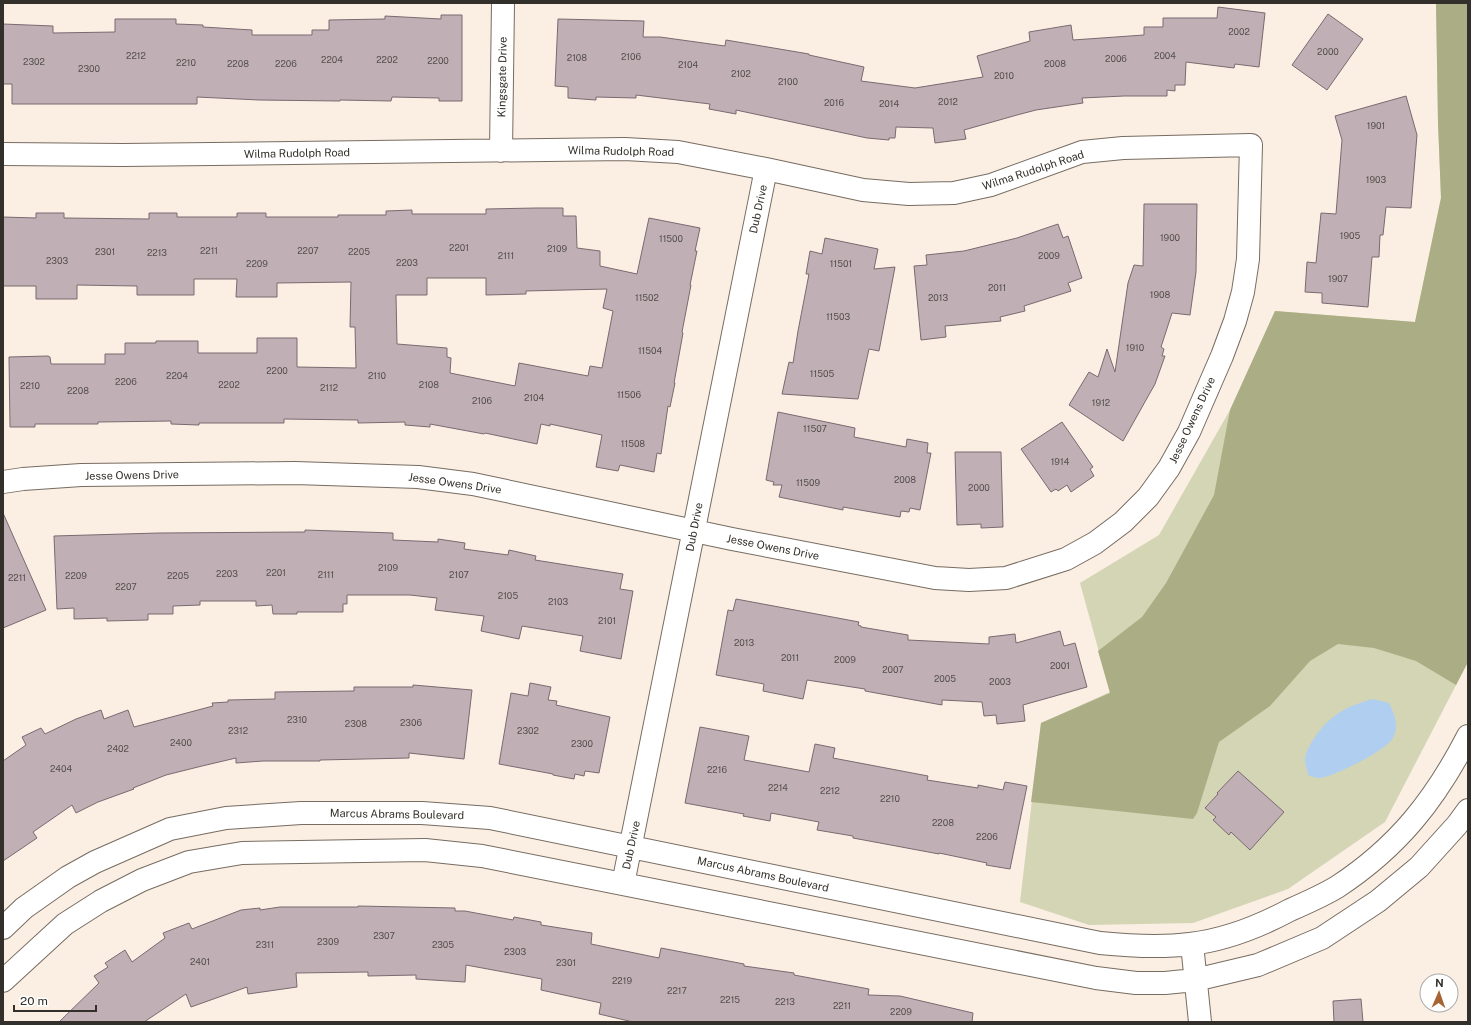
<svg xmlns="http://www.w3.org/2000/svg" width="1471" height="1025" font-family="'Public Sans',sans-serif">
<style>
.green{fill:#d3d5b5}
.forest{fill:#abae84}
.water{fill:#b0cff0}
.building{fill:#c0b0b6;stroke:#796a70;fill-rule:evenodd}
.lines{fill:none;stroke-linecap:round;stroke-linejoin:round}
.street-casing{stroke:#776c61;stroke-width:24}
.street{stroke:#fff;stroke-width:22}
.labels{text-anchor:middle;stroke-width:4;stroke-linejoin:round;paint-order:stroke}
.number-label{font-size:9px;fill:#564f4d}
.street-label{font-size:11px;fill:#332f2a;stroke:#fff}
</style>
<rect width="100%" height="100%" fill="#fbeee3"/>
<!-- green -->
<path class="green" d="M1436,3H1468V662L1385,822L1288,889L1193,923L1089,925L1020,902L1041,723L1110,692L1080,583L1159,535L1230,410L1275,311L1415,322L1441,198L1438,122Z"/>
<!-- forest -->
<path class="forest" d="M1436,3H1468V662L1456,685L1416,661L1374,648L1338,644L1310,661L1270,706L1219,742L1197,813L1193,819L1031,802L1041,723L1110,693L1098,651L1142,617L1166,583L1214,495L1230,410L1275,311L1415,322L1441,198L1438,122Z"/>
<!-- water -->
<path class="water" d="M1373,699L1389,703C1395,715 1399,726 1393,738C1387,750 1333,777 1320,778C1316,778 1311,776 1308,775C1307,770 1305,764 1305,759C1306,751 1311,743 1315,737C1331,714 1347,706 1373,699Z"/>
<!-- building -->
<path class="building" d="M1218,7L1265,13L1259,67L1235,64L1234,68L1186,62L1185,85H1175V91L1167,90V96H1124L1082,98L1083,103L1036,110L1017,115L964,130L966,139L935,143L933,128L896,127L895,138H889V140L867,138L736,110V114L709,109L710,104L636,95V98L596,97V100L568,98V87L555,86L558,19L644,21L643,37H660L725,46L726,40L809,54V55L864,67L861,81L915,88L983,77L977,56L1030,41L1029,32L1071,25L1073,40L1144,35V27H1163V18H1217Z
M1328,14L1363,39L1327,90L1292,65Z
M441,15H462V101H439V98L392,97L391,101L340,100V101L259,100L197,97V104H12V84H3V24L53,26V33L115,32V19H176V24L203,25V27L252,30V35H312V30H329V20L385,19V16L441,19Z
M1406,96L1417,135L1411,208L1386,207L1383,235H1380L1379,257H1372L1368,307L1322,303V293L1305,292L1307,262L1316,263L1321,213L1336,214L1342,140L1335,116Z
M1144,204H1197L1196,272L1190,315L1172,313L1161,347L1164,349L1162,356H1165L1155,384L1123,441L1069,405L1089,372L1098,377L1107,349L1115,372L1128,283L1134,265L1143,266Z
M536,208H563V216H576L577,248L600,251V266L637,274L649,218L700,228L695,251H697L690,285H691L682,332L683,333L674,383H675L670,407L668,406L661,454L657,453L654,472L620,465L618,471L596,467L602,435L550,424V426L541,424L537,444L485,433L484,434L430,424V427L405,425V422L358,423V420L284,419V423H199V425L171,424V421L98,422V424H35V427H10L9,357L48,356L50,357L51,364H105V354H125V343H156V341H198V353H257V338H297V367L356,368L355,327H350L351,282L277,283V297H236L237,279H194V295H137V286L77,285V299H36V286H3V217L36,218V213H64V218L149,219V213H177V217H237V213H266V217H338V215H386V211L412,210V214H486V209ZM427,278H486V295L526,294V291L607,289L603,308L613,311L602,368L590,366L588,376L519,363L515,386L450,373L451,358L447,357V348L397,344L396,295H427Z
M1058,224L1063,238L1068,236L1082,278L1068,283L1071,291L1024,306L1025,311L1000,317L1001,321L945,326L946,337L921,340L914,266L927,265L926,255L964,251L1017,238Z
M825,238L878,249L874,269L895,267L879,351L869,349L858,399L782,394L789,362L793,363L798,331L809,274H806L810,251L822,254Z
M778,412L855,428L854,437L906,447L907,439L928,443L927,453H931L920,510L910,508L909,512L901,511L900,517L843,507V510L779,497L782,485H773L774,482L766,480Z
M1062,422L1093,467L1090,469L1094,476L1071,492L1067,485L1058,491L1056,489L1051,492L1021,449Z
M955,452H1001L1003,527L981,528V524L957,525Z
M3,513L46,610L3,628Z
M305,530L393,533V540L438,542V539L465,543L464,549L508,555L509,550L536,556L535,560L623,574L620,589L633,591L621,659L580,651L583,636L522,626L519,639L481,631L484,616L435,610L437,598L410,595H347V604H343V612H297V614H273L272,605L256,606V601H200V605L173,606V614H148V620L107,621V618L74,619V608L57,609L54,536L159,533L305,532Z
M736,599L859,622L858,625L861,626V627L908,635V640L989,644V637L1015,634L1016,643L1060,631L1064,646L1075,643L1087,687L1023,705L1025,721L997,724L996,715L984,716L982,702L942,700V705L865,691V689L807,680L803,699L763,691L764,684L716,675L728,610L733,611Z
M530,683L551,687L548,700L557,701L556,705L610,717L599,773L585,771L584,776L575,774L574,779L553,775V774L499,764L511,693L528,696Z
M413,685L472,690L464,759L409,753V758L320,760V761H263L236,763V758L202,766L166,775L133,788L134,789L98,802L76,813L72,805L33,832L37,838L3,861V761L26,745L22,737L41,728L45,734L76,719L101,710L104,719L128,710L134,727L213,706L212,703L228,702V700L275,699V692L354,691V687H413Z
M700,727L749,736L744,760L809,772L815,744L835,748L833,758L928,776L927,780L978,788V785L1003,790L1005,782L1027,786L1010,869L986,865L987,863L939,853V854L880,843L853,838V836L817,830L819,822L771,813L770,821L743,816L744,814L685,803Z
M1238,771L1284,812L1250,850L1231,832L1229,835L1213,820L1216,817L1205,808L1218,794L1217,793Z
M358,906L455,908V911H465L513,920L514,917L541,922V925L592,933L591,944L659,958L661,948L744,964V966L794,973V975L869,989L868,995L900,996L973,1013L972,1022H633L599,1014L601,1003L541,990L542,979L466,965L465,982L416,979V975L368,976V972L296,973L297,987L248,994L247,987L191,1007L186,994L144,1022H59L99,983L94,976L108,967L105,963L125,950L132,962L165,938L163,933L189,923L192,929L241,910L260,908V910L280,907H358Z
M1361,999L1363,1022H1334L1333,1001Z"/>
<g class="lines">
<!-- street casing -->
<g class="street-casing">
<path id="street" d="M501,151L503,3
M3,154L123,155L625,149L678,152L766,169L863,190L909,194L954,193L991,185L1082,152L1123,148L1251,145L1248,259L1243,292L1235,321L1222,356L1189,432L1169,468L1148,497L1123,522L1095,543L1066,559L1006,578L969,580L935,578L732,539L473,484L418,477L295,473L81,475L23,479L3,482
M623,884L766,169
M3,928L24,908L68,877L95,862L170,829L226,818L301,813H422L490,818L1100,943C1130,946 1160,948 1190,944C1225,940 1260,926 1290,910C1306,903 1322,896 1337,887C1398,847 1435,800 1468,736
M1192,944L1200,1022
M3,981L65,924L101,901L142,880L189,862L242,853L425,850L482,856L1096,978L1136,983H1165L1195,980L1258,965L1322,938L1378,901L1419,867L1457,825L1468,810"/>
</g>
<!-- street -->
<use href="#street" class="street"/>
</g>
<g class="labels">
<!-- number labels -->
<g class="number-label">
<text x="1239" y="35">2002</text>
<text x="1328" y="55">2000</text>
<text x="136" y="59">2212</text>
<text x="1165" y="59">2004</text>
<text x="631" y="60">2106</text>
<text x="577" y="61">2108</text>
<text x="1116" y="62">2006</text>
<text x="332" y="63">2204</text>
<text x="387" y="63">2202</text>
<text x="438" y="64">2200</text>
<text x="34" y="65">2302</text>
<text x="186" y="66">2210</text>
<text x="238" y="67">2208</text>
<text x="286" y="67">2206</text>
<text x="1055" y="67">2008</text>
<text x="688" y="68">2104</text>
<text x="89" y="72">2300</text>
<text x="741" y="77">2102</text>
<text x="1004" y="79">2010</text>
<text x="788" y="85">2100</text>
<text x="948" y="105">2012</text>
<text x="834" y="106">2016</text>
<text x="889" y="107">2014</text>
<text x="1376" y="129">1901</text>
<text x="1376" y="183">1903</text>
<text x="1350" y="239">1905</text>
<text x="1170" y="241">1900</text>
<text x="671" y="242">11500</text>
<text x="459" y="251">2201</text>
<text x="557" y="252">2109</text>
<text x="209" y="254">2211</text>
<text x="308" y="254">2207</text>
<text x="105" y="255">2301</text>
<text x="359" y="255">2205</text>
<text x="157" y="256">2213</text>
<text x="506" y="259">2111</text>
<text x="1049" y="259">2009</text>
<text x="57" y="264">2303</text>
<text x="407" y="266">2203</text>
<text x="257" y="267">2209</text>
<text x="841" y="267">11501</text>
<text x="1338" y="282">1907</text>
<text x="997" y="291">2011</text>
<text x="1160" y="298">1908</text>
<text x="647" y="301">11502</text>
<text x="938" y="301">2013</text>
<text x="838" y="320">11503</text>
<text x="1135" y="351">1910</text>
<text x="650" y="354">11504</text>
<text x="277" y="374">2200</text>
<text x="822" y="377">11505</text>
<text x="177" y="379">2204</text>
<text x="377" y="379">2110</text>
<text x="126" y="385">2206</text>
<text x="229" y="388">2202</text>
<text x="429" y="388">2108</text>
<text x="30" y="389">2210</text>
<text x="329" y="391">2112</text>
<text x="78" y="394">2208</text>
<text x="629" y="398">11506</text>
<text x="534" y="401">2104</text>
<text x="482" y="404">2106</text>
<text x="1101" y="406">1912</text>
<text x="815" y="432">11507</text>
<text x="633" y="447">11508</text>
<text x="1060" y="465">1914</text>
<text x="905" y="483">2008</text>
<text x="808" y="486">11509</text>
<text x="979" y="491">2000</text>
<text x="388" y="571">2109</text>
<text x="276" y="576">2201</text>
<text x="227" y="577">2203</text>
<text x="326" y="578">2111</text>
<text x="459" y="578">2107</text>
<text x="76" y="579">2209</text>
<text x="178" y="579">2205</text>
<text x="17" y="581">2211</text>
<text x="126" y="590">2207</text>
<text x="508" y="599">2105</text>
<text x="558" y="605">2103</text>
<text x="607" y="624">2101</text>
<text x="744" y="646">2013</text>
<text x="790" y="661">2011</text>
<text x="845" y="663">2009</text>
<text x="1060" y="669">2001</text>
<text x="893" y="673">2007</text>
<text x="945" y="682">2005</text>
<text x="1000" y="685">2003</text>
<text x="297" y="723">2310</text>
<text x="411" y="726">2306</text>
<text x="356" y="727">2308</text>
<text x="238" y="734">2312</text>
<text x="528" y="734">2302</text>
<text x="181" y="746">2400</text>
<text x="582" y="747">2300</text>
<text x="118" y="752">2402</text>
<text x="61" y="772">2404</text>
<text x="717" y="773">2216</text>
<text x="778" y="791">2214</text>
<text x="830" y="794">2212</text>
<text x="890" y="802">2210</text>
<text x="943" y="826">2208</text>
<text x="987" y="840">2206</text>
<text x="384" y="939">2307</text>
<text x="328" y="945">2309</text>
<text x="265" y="948">2311</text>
<text x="443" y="948">2305</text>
<text x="515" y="955">2303</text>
<text x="200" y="965">2401</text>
<text x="566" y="966">2301</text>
<text x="622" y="984">2219</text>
<text x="677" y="994">2217</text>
<text x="730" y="1003">2215</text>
<text x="785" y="1005">2213</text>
<text x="842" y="1009">2211</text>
<text x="901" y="1015">2209</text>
</g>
<!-- street labels -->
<g class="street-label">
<text transform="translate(502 77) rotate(-89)" y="4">Kingsgate Drive</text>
<text transform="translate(621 151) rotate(1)" y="4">Wilma Rudolph Road</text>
<text transform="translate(297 153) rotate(-1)" y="4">Wilma Rudolph Road</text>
<text transform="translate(1033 170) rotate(-18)" y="4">Wilma Rudolph Road</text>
<text transform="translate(758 209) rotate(-78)" y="4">Dub Drive</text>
<text transform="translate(1192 420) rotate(-65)" y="4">Jesse Owens Drive</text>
<text transform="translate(132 475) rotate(-1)" y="4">Jesse Owens Drive</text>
<text transform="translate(455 483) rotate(8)" y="4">Jesse Owens Drive</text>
<text transform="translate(694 527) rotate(-79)" y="4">Dub Drive</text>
<text transform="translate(773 547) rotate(11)" y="4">Jesse Owens Drive</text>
<text transform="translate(397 814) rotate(1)" y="4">Marcus Abrams Boulevard</text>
<text transform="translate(631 845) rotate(-78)" y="4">Dub Drive</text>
<text transform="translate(763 874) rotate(12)" y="4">Marcus Abrams Boulevard</text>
</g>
</g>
<!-- border -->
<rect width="1471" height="1025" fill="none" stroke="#332f2a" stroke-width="8"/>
<!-- north arrow -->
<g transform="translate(1439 993) rotate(2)"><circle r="19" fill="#ffffff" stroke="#adacaa"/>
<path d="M0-3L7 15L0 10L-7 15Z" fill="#a66432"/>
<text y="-6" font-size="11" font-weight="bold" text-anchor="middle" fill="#332f2a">N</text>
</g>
<!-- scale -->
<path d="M14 1005v6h82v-6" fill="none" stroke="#332f2a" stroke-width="2"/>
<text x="20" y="1005" font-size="12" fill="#332f2a" stroke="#ffffff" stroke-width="3" paint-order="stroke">20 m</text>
</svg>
